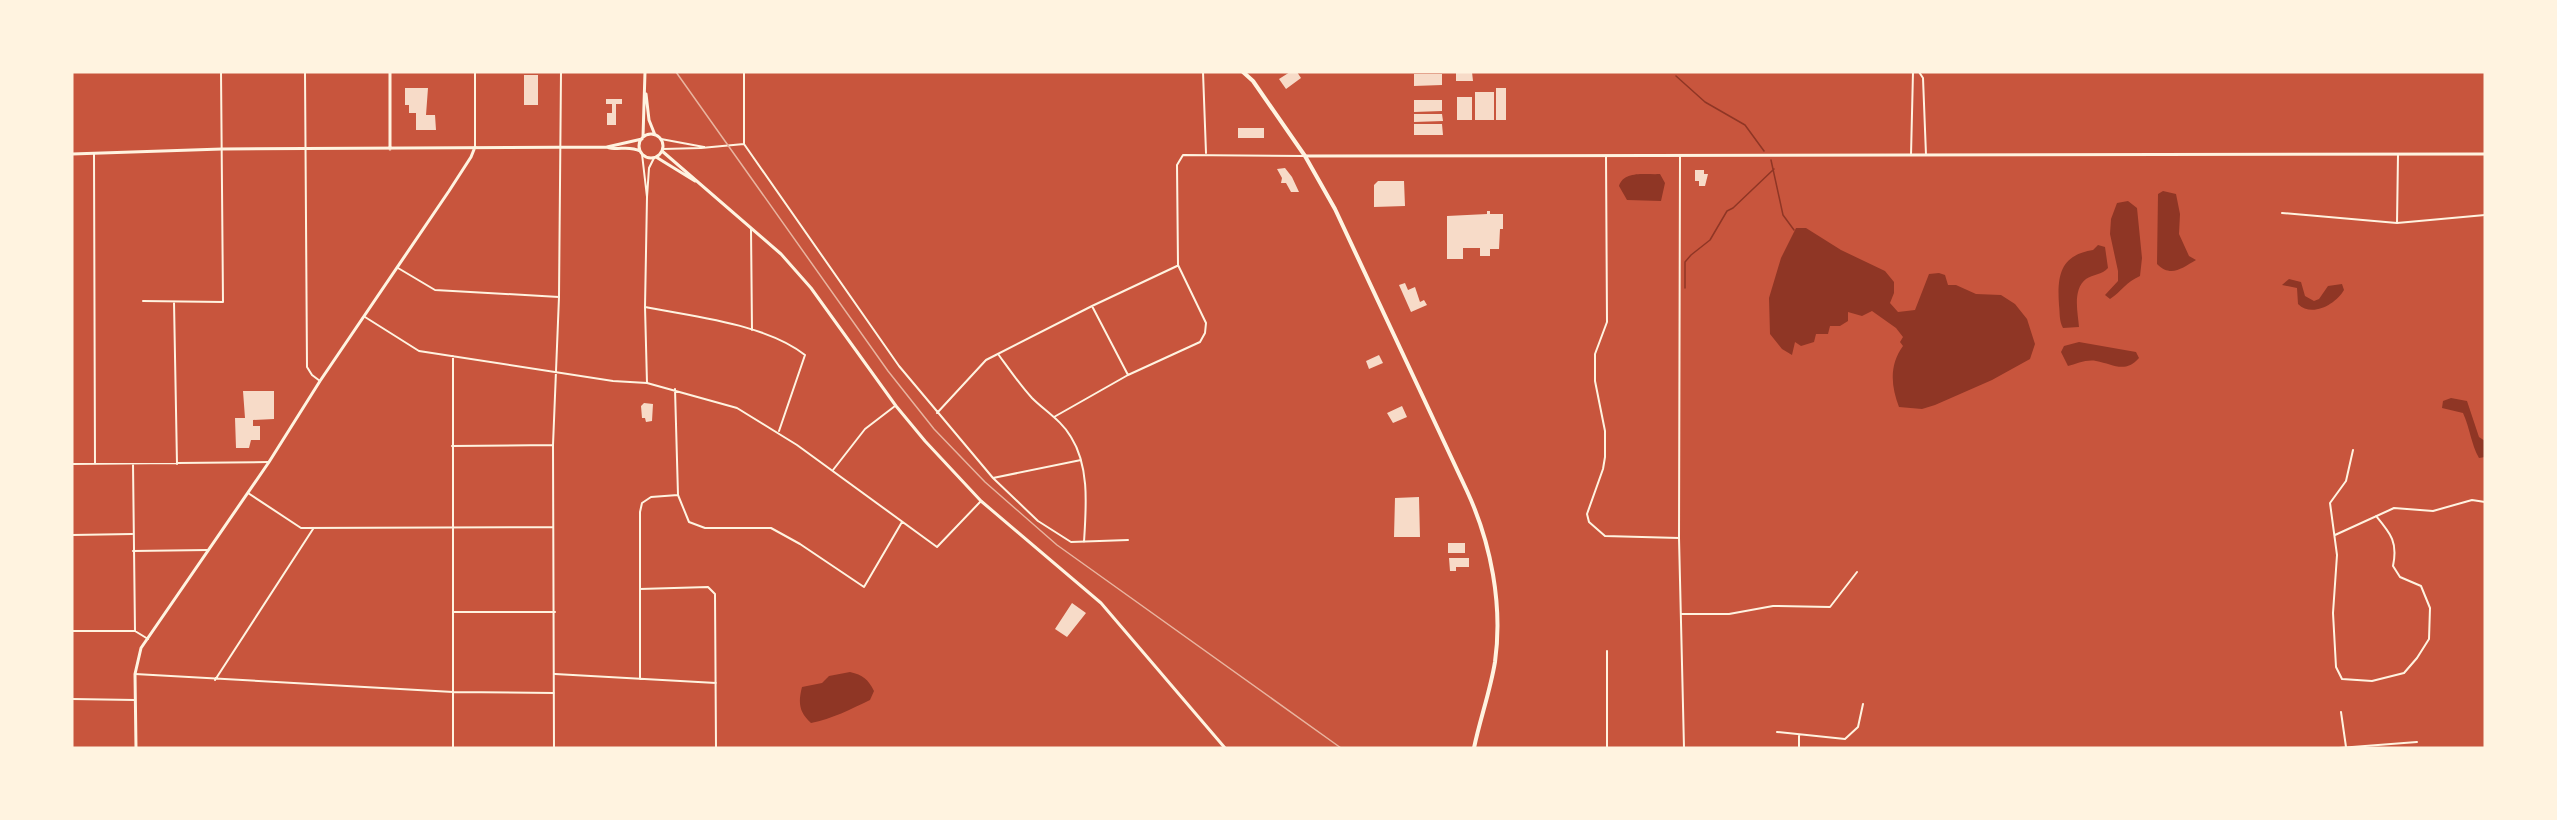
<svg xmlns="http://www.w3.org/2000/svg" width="2557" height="820" font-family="Montserrat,sans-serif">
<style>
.water{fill:#8f3625}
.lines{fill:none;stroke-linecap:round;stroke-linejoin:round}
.stream{stroke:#8f3625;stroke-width:1.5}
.building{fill:#f7dbc8}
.minor{stroke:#fff3e0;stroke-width:2}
.tertiary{stroke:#fff3e0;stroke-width:3}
.primary{stroke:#fff3e0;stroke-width:4}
.rail{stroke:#e9b49f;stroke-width:1.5}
</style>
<rect width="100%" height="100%" fill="#c8553d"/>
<!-- water -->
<path class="water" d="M1660,174L1665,183L1661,201L1627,200L1619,186C1624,170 1646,175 1660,174Z
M2163,191L2176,194L2180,214L2179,234L2189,256L2196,260C2182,268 2171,278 2157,264L2158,194Z
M2128,201L2137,208L2142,258L2140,276C2126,282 2122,291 2110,299L2105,295L2118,281V271L2110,234L2111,219L2117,203Z
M1796,228H1806L1841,250L1885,271L1894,282V293L1890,303L1898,312L1915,310L1929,274L1939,273L1945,275L1948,285H1956L1976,294L2001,295L2015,304L2027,319L2035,344L2030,359L1992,380L1935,405L1922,409L1899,407C1891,386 1889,365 1903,346L1900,342L1903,337L1896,328L1872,311L1862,316L1848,312V321L1840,326H1830L1828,334H1816L1814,342L1801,346L1795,342L1792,355L1782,349L1770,334L1769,298L1781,258Z
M2098,245L2105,247L2108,268C2102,275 2093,274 2086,279C2072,290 2078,313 2079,327L2063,328C2059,321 2060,313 2059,305C2057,276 2060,255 2093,250Z
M2289,279L2301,282L2305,296L2314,301L2319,299L2328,286L2342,284L2344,290C2336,304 2312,318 2298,304L2297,288L2282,285Z
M2079,342L2136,352L2139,358C2125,374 2113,364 2096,361C2087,359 2076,364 2068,366L2061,352L2064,346Z
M2451,398L2467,401L2479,437L2485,441V457L2479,458C2471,444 2470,428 2463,413L2442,408L2443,401Z
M850,672C863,675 868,679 874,691L870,700C851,709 832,719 811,723C799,712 798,703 802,687L822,683L829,676Z"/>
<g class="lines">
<!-- stream -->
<path class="stream" d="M1676,76L1705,102L1745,125L1764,151
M1771,160L1783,215L1794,230
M1685,288V262L1691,255L1710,240L1727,211L1733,208L1774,169"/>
</g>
<!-- building -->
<path class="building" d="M1290,72H1297L1301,78L1286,89L1279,79Z
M1456,72H1472L1473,81H1456Z
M1414,74H1442V85L1414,86Z
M524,75H538V105H524Z
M405,88H428L426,115H435L436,130H416V113H409V105H405Z
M1496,88H1506V120H1496Z
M1475,92H1494V120H1475Z
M1457,97H1472V120H1457Z
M606,99H622V104H616V125H607V113H612V104H606Z
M1414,100H1442V111L1414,112Z
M1414,114H1442L1443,121L1414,122Z
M1414,124H1442L1443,135H1414Z
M1238,128H1264V138H1238Z
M1285,168L1292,177L1299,192H1291L1286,183H1281L1282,178L1277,169Z
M1695,170H1704V174H1708L1705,186H1699V181H1695Z
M1378,181H1404L1405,206L1374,207V185Z
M1487,211H1490V214H1503V229H1500L1499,249H1490V256H1480V248H1463V259H1447V216L1487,214Z
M1405,283L1408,290L1415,287L1420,302L1424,300L1427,305L1411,312L1399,285Z
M1379,355L1383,363L1369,369L1366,361Z
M243,391H274V419L253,420V426H260V440H251L249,448H236L235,418H245Z
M644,403L653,404L652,421L646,422L645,418H642L641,406Z
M1402,406L1407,417L1393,423L1387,413Z
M1419,497L1420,537H1394L1395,498Z
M1448,543H1465V553H1448Z
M1449,558H1469V567H1456V571H1450Z
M1072,603L1086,613L1067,637L1055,629Z"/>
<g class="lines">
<!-- minor -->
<path class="minor" d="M305,72L307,367L312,375L320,381
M1203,72L1206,153
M1919,72L1923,78L1926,155
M661,139L704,147
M744,144L899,366L993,478L1038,521L1071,542L1128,540
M744,144V72
M475,147V72
M663,149L701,148L744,144
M94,154L95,464
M642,154L647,197
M1911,155L1913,72
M1606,156L1607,322L1595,354V381L1605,431V457L1603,469L1587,514L1589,522L1605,536L1679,538
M1680,156L1679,538L1684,748
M2282,213L2397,223L2485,215
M2397,223L2398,154
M751,228L752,330
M398,268L435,290L559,297
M143,301L223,302L221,72
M174,302L177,464
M1092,306L1128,375
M645,307C694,317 766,324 805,355L779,431
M365,317L419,351L613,381L647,383L737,408L797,445L937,547L981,501
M998,354C1009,369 1020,385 1032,398C1045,411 1062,421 1071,437C1090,467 1086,508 1084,542
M453,356V748
M647,383L645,307L647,197L649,168L654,158
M675,389L678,495L689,522L705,528H771L800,544L864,587L902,522
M937,413L986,360L1092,306L1177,266
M1054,417L1128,375L1200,342L1205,333L1206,323L1178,265L1177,165L1183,155L1305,156
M452,446L553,445
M2353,450L2346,481L2330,503L2337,555L2333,613L2336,667L2342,679L2372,681L2404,673L2417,658L2429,639L2430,608L2421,586L2400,577L2393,566C2398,542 2391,534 2376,516
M72,464L269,462
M133,464L135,631
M833,470L865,429L895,406
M993,478L1081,460
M248,493L301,528L553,527
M72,535L132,534
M2335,535L2394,508L2433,511L2472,500L2485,502
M133,551L208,550
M640,589L708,587L715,594L716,748
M453,612H555
M1682,614H1729L1773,606L1830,607L1857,572
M72,631H135L148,639
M135,674L453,692L554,693
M555,674L716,683
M640,679V512L642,503L651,497L678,495
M215,680L313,529
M72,699L135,700
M2341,712L2346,747
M1777,732L1845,739L1858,727L1863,704
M1799,736V748
M554,748L553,445L559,297L561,72
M1607,748V651
M2339,748L2417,742"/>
<!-- tertiary -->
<path class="tertiary" d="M390,72V149
M646,94L649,120L655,135
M639 146a12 12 0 1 1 24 0a12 12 0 1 1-24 0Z
M643,137L645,72
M607,147L642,139
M662,151L781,254L811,288L896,406L925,441L981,501L1101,603L1225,748
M72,154L222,149L607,147C617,151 629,145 640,151
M1305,156L2485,154
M656,157L695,181
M136,748L135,674L141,648L269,462L320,381L449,191L471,157L475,147"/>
<!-- primary -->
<path class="primary" d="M1243,72L1253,81L1305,156L1335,209L1467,491C1491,543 1503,605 1495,662C1490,692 1480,719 1474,748"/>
<!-- rail -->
<path class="rail" d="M676,72L888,371L934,429L985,482L1057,545L1341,748"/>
</g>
<!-- border -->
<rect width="2557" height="820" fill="none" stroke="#fff3e0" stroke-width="147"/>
</svg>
